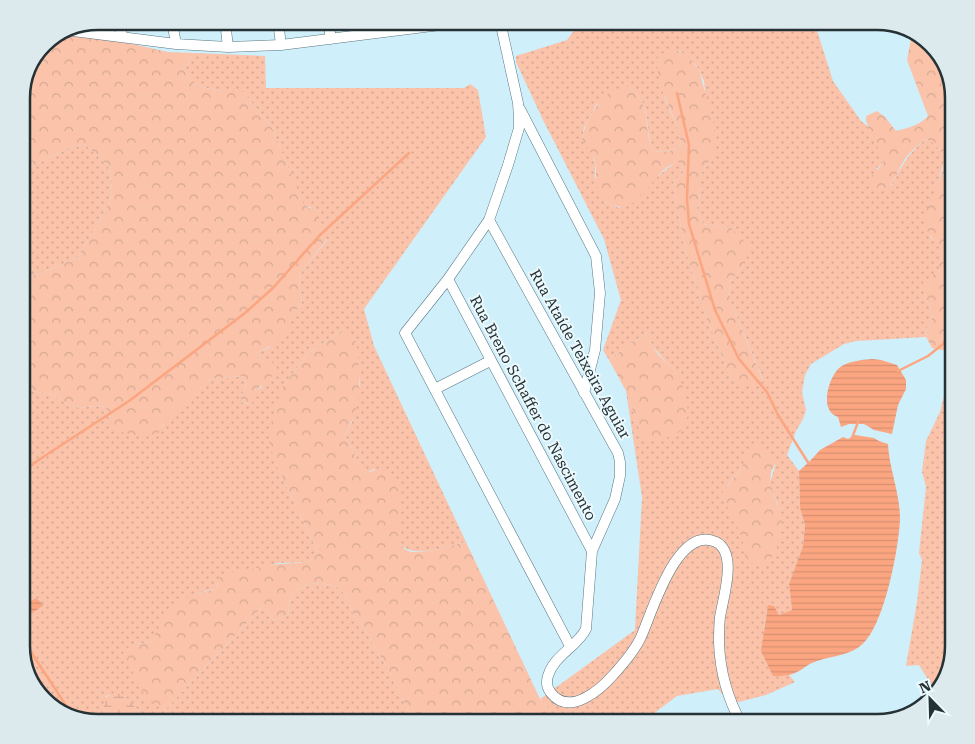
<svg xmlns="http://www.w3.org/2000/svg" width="975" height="744" font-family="'Roboto Serif',serif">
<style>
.grass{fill:url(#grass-dots);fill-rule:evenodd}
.forest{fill:url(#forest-crowns)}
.wetland{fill:url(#wetland-marsh)}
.water{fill:url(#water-rules)}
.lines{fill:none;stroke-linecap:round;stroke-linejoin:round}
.stream{stroke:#fba681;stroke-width:2.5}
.minor-casing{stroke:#597681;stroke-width:11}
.minor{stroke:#fff;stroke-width:10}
.labels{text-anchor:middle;stroke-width:4;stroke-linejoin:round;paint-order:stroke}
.street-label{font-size:15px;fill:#243135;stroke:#ecf9fd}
.rim{fill:none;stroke:#243135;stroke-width:2.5}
</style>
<defs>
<pattern id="grass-dots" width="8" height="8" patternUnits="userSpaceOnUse" patternTransform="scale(1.25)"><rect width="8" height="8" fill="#fac3aa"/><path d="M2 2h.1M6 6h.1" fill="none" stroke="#d6a893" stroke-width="1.8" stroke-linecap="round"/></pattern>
<pattern id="forest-crowns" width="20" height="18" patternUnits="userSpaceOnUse" patternTransform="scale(1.25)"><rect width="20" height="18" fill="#fac3aa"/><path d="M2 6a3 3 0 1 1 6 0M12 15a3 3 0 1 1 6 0" fill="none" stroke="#d6a893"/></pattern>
<pattern id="wetland-marsh" width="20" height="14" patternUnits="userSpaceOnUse" patternTransform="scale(1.25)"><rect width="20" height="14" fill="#fac3aa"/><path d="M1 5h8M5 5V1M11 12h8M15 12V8" fill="none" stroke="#d6a893"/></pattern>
<pattern id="water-rules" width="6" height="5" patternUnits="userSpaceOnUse" patternTransform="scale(1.25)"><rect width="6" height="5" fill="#fba681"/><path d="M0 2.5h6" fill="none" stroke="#d78f70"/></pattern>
</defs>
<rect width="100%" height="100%" fill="#cfeffb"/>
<!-- grass -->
<path class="grass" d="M588,21H814L833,81L861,121L870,128L883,159L882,164L876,169L891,186C900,168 909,152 926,139C936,142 940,150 944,160L927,227L931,238L939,243V271L934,275L924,291L933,317L927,328L926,337L856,341L844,344L811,364L805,375L802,392L806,410L803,419L796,431L787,455L799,471L800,508L805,525L803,546L789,584L792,610L779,615L768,606L764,629L773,676L789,675L795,682L766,695L731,704L718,689L677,696L641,723H551V711L540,699L635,630L642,497L626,391L642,436L677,374L653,347L646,333L609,360L603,350L621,300L604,239L543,120L516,62V56L567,40L579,24ZM680,51L696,65L704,81L706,101L716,134L713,155L701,174V187L697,209L703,224L731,228L744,266L729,282L730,300L763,380H732L707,319L684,245L673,182L684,172L682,166L678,162L674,163L619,208L605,202L595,177V163L592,154L582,139L584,128L596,105L629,87C655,107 642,129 654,151C665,152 673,153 681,144C679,126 673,119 667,103C662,92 661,79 658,68ZM747,457L776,462L770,483L779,509L745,551L742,535L736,522L727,486L741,469Z
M194,53L265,56L266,88H464L470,84L478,90L486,137L364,309L374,346L466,542C449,546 406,562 399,540C396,529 401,502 401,489L374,469L368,472H363L345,435L352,422L360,384L356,344L342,331L308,353L284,385L276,464L316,548L317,553L313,559L306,562L278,563L245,572L227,573L217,584L216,589L202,592L179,602L151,642L137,644L164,711L262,607L267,609L270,616L274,620L289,614L288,603L296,590L310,584L321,583L335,586L340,589L344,594L354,616L362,625L389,671L414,723H146C137,709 125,688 106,696L103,713L108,723C90,723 88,716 73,711L69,713L51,707L29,680L21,650V621L44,605L36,598L21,606V389L52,395L68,404L79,408L96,406L105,407L108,412L109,417L163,427L164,421L211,379L244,376L246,383L240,401C254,409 252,399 256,392C260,385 259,392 262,385C265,378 265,368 267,361L260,360L257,356L260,351L269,348L289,327L288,322L291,316L302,304L299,279L302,271L327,240L310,207L304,206L271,126L243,92H224L194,85L184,70Z
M85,144L108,166L112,181L110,201L94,230L77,258L21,281V172L56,154Z
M954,348V646L937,694L919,665L906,666L917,602L922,560L919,553L926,487L922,472L926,441L940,412L945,392L951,350Z"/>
<!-- forest -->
<path class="forest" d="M71,32H78L168,52L194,53L184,70L194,85L224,92H243L271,126L304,205C317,210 322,227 327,239L302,271L299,279L302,304C292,315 288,316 289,331L276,344L260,351L257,356L260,360H270L277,367C274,379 262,381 256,392C254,396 256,400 252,403C248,405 244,403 240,401L246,383L244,376L211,379L165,421L160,432C145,438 129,435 114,430L108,412L105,407L96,406L79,408L68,404L52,395L21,389V281L77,258L94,230L110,201L112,181L108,166L85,144L56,154L21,172V93L47,41Z
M912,33L924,37L946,64L954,98V348L951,350H940L932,348L926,337L927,328L933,317L924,291L923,282L939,271V244C901,217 956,180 940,151C936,145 932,141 926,139C918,145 911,151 905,159C898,169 895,182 886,191H880L872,186L870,178L882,164L883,159L866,121V116L877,111L885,117L896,131C908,128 920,125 928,116L907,60Z
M672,50C685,51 694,61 700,73L716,134L717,144L713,155L701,174V187L697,209L703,224L731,228L750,247L744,266L729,282L730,300L763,381L746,386L732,380L707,319L684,245L673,182L684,172L682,166L678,162C653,167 641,217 612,205C607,203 603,201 600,196C594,186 597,174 595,162C593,153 586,148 582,139C586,118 604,85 629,87C655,107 641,129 654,151C665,152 674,153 681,144C677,113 653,87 658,55Z
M342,331C345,333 350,335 352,337C358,342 357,352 358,359C361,390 360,408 345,435L363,472C370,473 375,469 382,469C390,473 398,479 401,488C405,502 388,549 412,552C429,553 449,546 466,542L540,699L551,711V723H414L389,671L362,625L354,616L344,594L340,589L335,586L321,583L310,584L296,590L288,603L289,614L274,620L270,616L267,609L262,607L164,711L145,697L122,650L137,644L151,642C158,629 166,611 178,602C188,595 205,592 216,589L219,578L227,573L255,569L266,565L306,562L313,559L317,553L316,548L275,462L269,442L276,405L284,385L308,353Z
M646,333C649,337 650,342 653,347C659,358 672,365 678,376C685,388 692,415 684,427C681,432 676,434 671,436C660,440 653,444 642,437L626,391L609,360Z
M757,443L779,460C758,479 783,505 782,527C781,542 774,555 765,567L745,561C746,533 730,518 722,493L741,469L752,444Z"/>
<!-- wetland -->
<path class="wetland" d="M117,693C130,697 139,712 146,723H108L103,713L105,698L111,694Z"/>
<!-- water -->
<path class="water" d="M872,359L881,360L897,365L906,380V389L898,405L892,434L874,430L864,424H849L841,427L838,417C819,411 828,380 838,369C846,361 862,360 872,359Z
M855,435L874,438L879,441L888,444C889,469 900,492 900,519C899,547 884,631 859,647C845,657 827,656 812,663C805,666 800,672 792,674C787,676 779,676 773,676L761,651L768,605L774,606L779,615L792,610L789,584L803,546L805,525L800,508L799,471L810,461L820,450L843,437L848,439Z
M36,598L44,605L21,621V606Z"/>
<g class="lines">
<!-- stream -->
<path class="stream" d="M677,93L689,145L687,199L689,224L715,310L739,359L767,392L778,415L809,464
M898,371L928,356L943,344L954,324
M852,438L858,422
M21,474L37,461L129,401L245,313L273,288L320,235L409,153
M21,637L71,713"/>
<!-- minor casing -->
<g class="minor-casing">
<path id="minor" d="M120,21L122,37
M172,21L176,44
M225,21L228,47
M278,21L281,45
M328,21L331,39
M379,21L380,32
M500,21L518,103L519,119V128L508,165L489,220L448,279L405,333L570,646
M73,31L176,44L228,47L281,45L472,21
M520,109L596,256L600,293L595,350L584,393
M489,220L618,453L620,462V476L615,499L592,551L586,629C577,647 554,655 548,676C546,682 547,688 551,693C570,717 601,689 614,674C624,663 635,650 641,637C652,613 677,524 716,542C738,553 723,598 720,617C719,625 719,635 719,643C720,670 728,699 741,723
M448,279L592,551
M435,389L490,361"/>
</g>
<!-- minor -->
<use href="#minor" class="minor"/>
</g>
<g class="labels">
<!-- street labels -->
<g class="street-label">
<text transform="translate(580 354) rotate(61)" y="5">Rua Ataíde Teixeira Aguiar</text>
<text transform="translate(533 408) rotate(62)" y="5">Rua Breno Schaffer do Nascimento</text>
</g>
</g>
<!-- crop -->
<path d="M0 0H975V744H0ZM98 30H877A68 68 0 0 1 945 98V646A68 68 0 0 1 877 714H98A68 68 0 0 1 30 646V98A68 68 0 0 1 98 30Z" fill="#dce9ed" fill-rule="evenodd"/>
<path class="rim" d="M98 30H877A68 68 0 0 1 945 98V646A68 68 0 0 1 877 714H98A68 68 0 0 1 30 646V98A68 68 0 0 1 98 30Z"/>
<!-- north arrow -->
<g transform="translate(930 699) rotate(337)" stroke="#ecf9fd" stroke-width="4" paint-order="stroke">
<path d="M0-4L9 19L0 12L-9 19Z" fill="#243135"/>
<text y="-8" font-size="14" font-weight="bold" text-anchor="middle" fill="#243135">N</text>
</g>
</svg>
